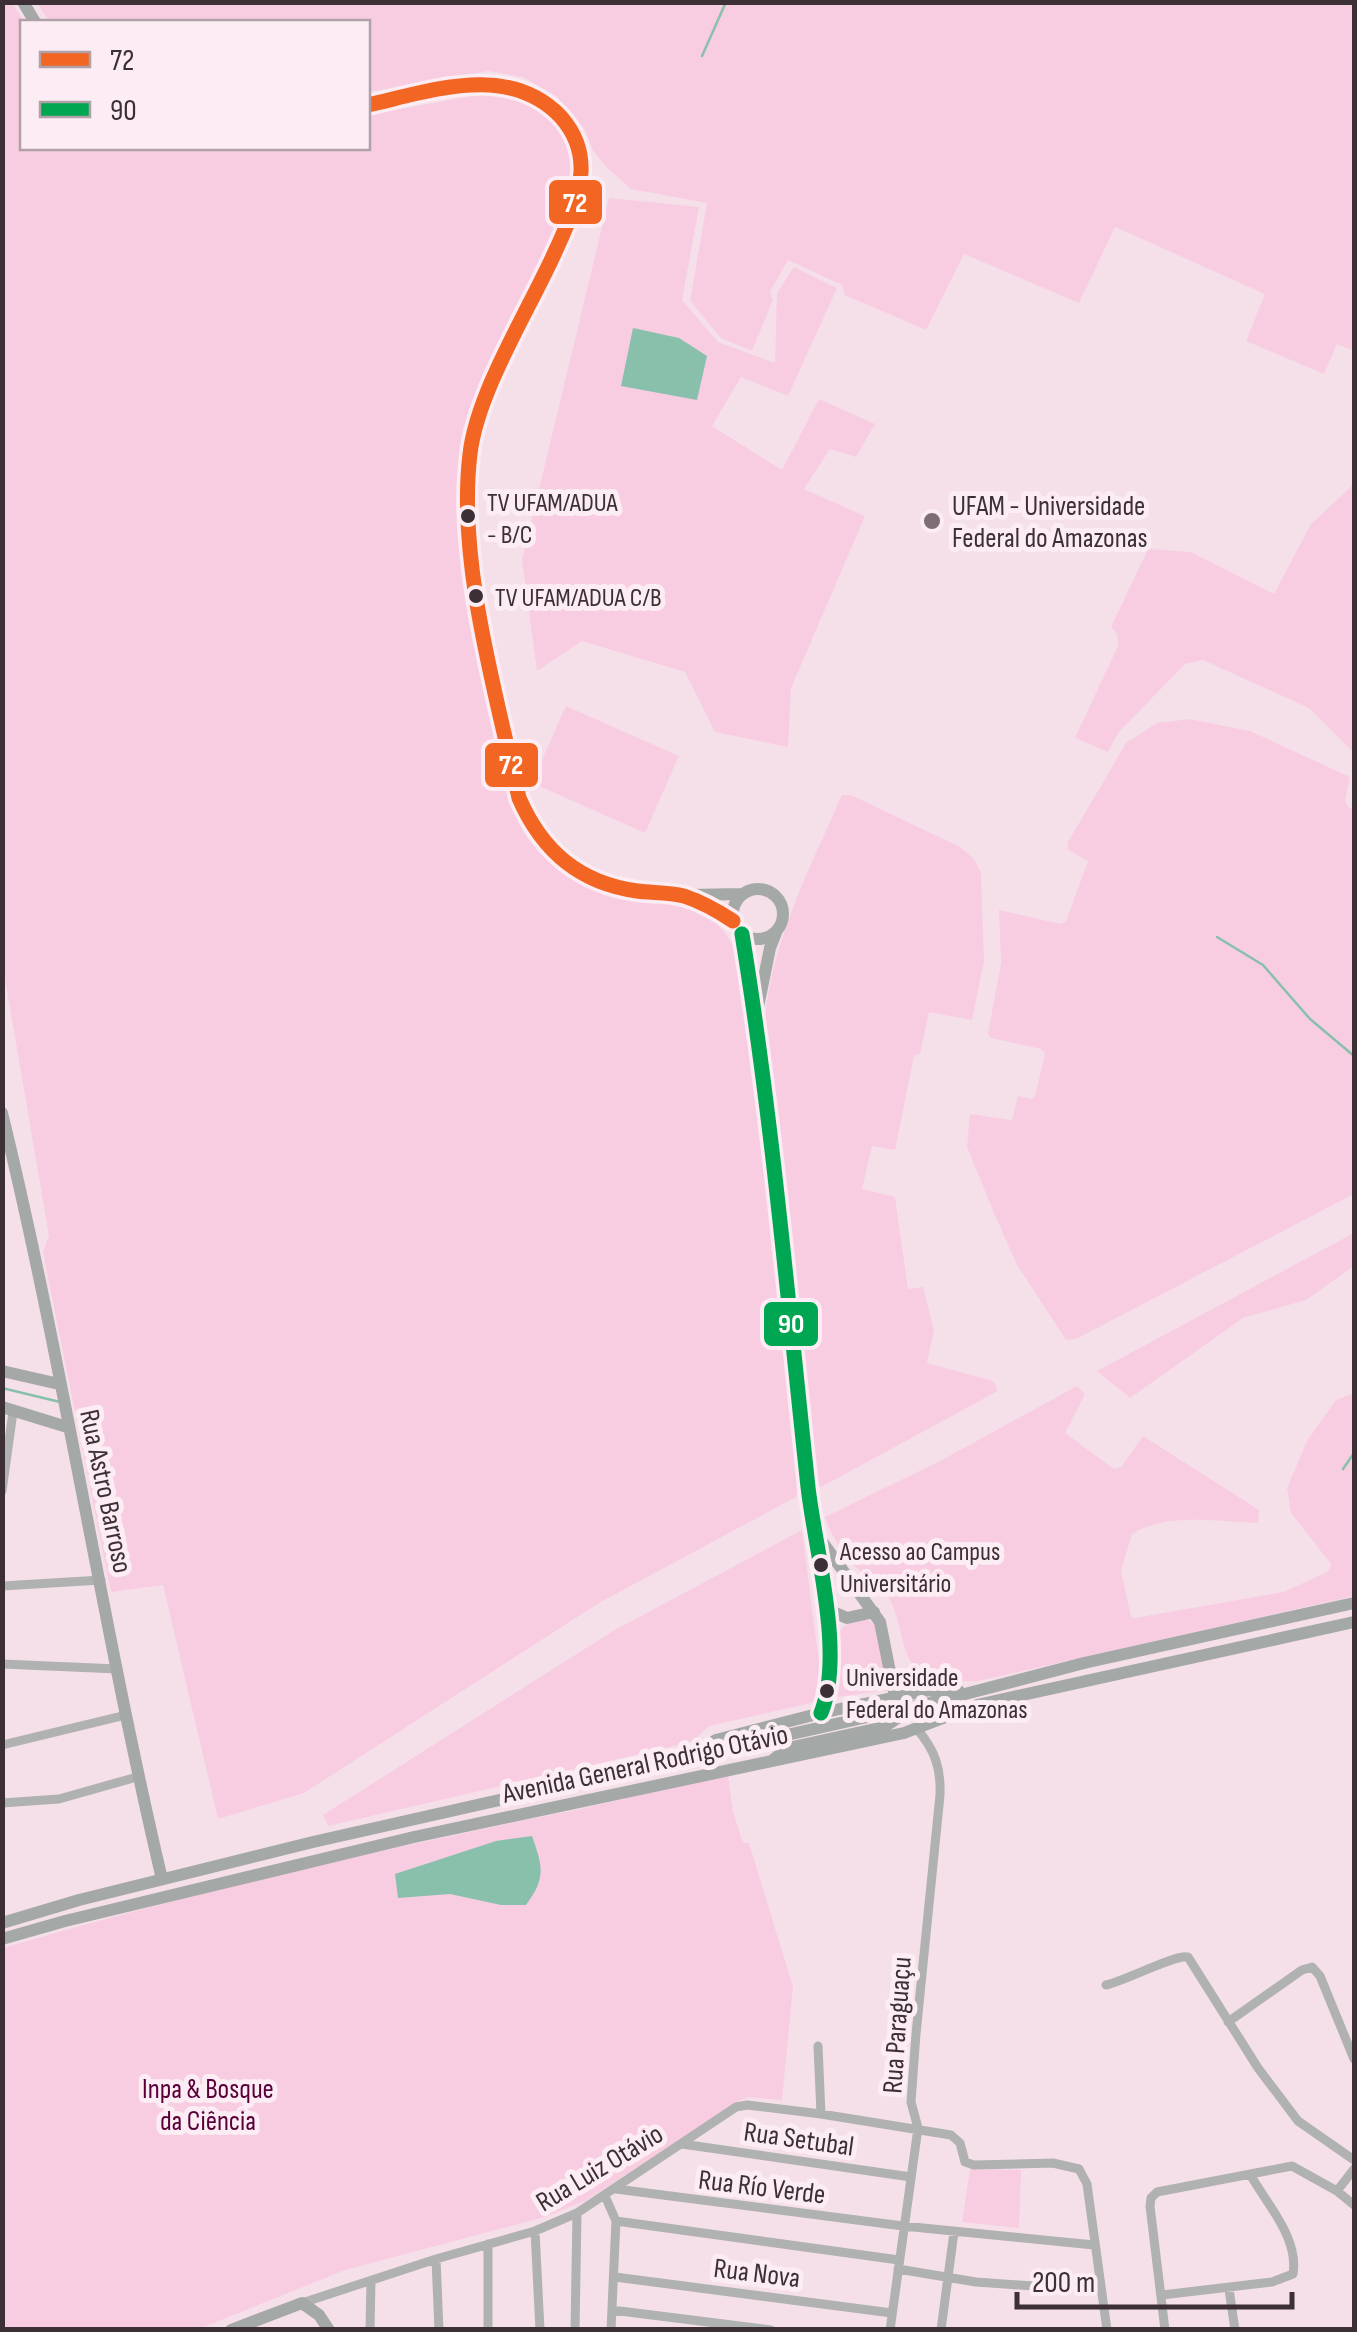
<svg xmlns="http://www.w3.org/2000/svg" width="1357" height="2332" font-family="'Sofia Sans Condensed',sans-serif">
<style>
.green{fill:#f8cde2}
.water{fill:#88c0ac}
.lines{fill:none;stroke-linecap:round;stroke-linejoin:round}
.stream{stroke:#88c0ac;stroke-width:2.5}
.street{stroke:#b0b1b1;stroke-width:9}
.secondary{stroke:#a4a8a6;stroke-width:12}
.bus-1-casing{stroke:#fcecf3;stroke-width:22}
.bus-2-casing{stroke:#fcecf3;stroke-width:22}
.bus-1{stroke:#f26522;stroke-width:15}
.bus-2{stroke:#00a651;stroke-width:15}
.bus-dot{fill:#3d2f36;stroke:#fcecf3;stroke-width:4}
.poi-dot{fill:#7d6d75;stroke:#fcecf3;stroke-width:4}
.labels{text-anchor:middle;stroke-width:10;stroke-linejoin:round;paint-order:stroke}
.bus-label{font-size:26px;fill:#3d2f36;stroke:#fcecf3;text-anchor:start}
.poi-label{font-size:28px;fill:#3d2f36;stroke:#fcecf3;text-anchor:start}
.street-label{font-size:28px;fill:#3d2f36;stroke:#fcecf3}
.park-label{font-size:28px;fill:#59003b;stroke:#fcecf3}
.line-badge{stroke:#fcecf3;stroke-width:4}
.badge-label{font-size:28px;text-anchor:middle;font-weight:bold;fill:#fff}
</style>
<rect width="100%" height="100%" fill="#f5e0ea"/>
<!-- green -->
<path class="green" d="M2,3H12L24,22L22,148H368V115L488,93C511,95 532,103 549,119C560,129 569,142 571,157C577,214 518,300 495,353C474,401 456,451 456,505C457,577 478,651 493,721C501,756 504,798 523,830C531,845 544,858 557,869C611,916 707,881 735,950C744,973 746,1000 750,1024L799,1484L796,1497L599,1603L304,1793L218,1819L163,1585L111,1592L43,1252L49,1236L3,967Z
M37,3H1354V351L1337,344L1324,374L1246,341L1265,294L1115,227L1079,303L964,254L926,330L845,295L842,285L788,260L770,292L773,300L752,351L721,338L690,301L707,203L631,189L606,167L593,150L584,128L556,96L523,77L488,71L368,92V22H50Z
M609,198L699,207L682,300L718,342L775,363L777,293L794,267L837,288L788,396L741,377L712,426L782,470L819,399L875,424L856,457L830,449L804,489L865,516L791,688L788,747L715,732L685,672L582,641L537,671L522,560Z
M1354,484V753L1309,708L1203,660L1185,664L1118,733L1108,752L1075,738L1118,646L1117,634L1111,627L1148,549L1191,552L1274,594L1311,524Z
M566,706L679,756L645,833L532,783Z
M1190,719L1250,731L1350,777L1345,800L1348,807L1354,809V1194L1076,1339L1066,1340L1017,1265L994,1213L967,1147L970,1114L1012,1120L1018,1096L1032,1099L1035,1096L1045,1054L1041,1049L991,1038L988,1034L1001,963L999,910L1061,924L1066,921L1088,861L1068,850V842L1126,743L1157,723Z
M842,795H851L960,847L974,859L981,873L984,961L972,1020L929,1012L920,1054L914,1056L895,1150L872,1146L862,1189L895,1197L908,1289L923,1287L934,1330L927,1363L993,1381L998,1391L821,1487L816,1481L765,1020C772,940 810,868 842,795Z
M1354,1233V1266L1306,1300L1243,1318L1130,1398L1097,1371Z
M1077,1386L1085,1394L1065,1433L1114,1469L1121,1467L1143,1436L1259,1510L1258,1523C1217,1522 1169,1512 1132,1534L1121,1571L1131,1617L1135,1618L1284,1592L1329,1571L1331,1564L1291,1513L1287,1488L1307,1441L1336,1400L1354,1393V1596L978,1681C960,1681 938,1685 923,1675C899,1659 903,1620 888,1596C881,1584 869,1579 859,1570C845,1558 830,1534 825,1517L942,1460Z
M802,1530L821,1678L816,1702L709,1726L692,1742L328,1826L323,1815L613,1631Z
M856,1620H868L877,1626L889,1690L837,1697C836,1668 823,1632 856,1620Z
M728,1776L733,1812L743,1843H749L793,1987L782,2100L748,2097L741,2100L585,2201L545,2217L345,2270L199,2329L3,2330V1948C192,1893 386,1848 580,1809C630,1798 678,1785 728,1776Z
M970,2169L1021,2170L1019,2228L962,2222Z"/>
<!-- water -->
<path class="water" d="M633,328L679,338L707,356L697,400L621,386Z
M532,1836C543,1867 546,1878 526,1905H501L450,1894L398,1898L395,1874L496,1841Z"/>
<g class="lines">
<!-- stream -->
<path class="stream" d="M702,56L726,2
M1217,937L1263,965L1310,1019L1354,1056
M2,1388L60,1402
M1343,1469L1354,1453"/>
<!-- street -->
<path class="street" d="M2,1491L13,1412
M2,1586L101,1580
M2,1664L118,1669
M2,1745L126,1715
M2,1803L59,1799L137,1777
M1106,1985C1127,1980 1176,1954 1188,1957L1258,2068L1298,2121L1354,2160
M1228,2022L1302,1970L1312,1967L1320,1976L1354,2059
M818,2046L821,2114
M682,2144L911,2177
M616,2189L903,2226L1094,2245
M1337,2191L1354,2169
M605,2196L616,2221L611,2330
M616,2221L899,2260
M535,2231L540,2330
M488,2244V2330
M436,2259L439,2330
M898,2269L976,2282L1033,2286
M615,2277L892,2313
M1229,2289L1235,2330
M1162,2295L1272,2282L1293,2274C1299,2239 1268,2205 1251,2176
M302,2303L436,2259L535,2231L577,2213L736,2107L747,2105L821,2114L951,2135L960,2143L965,2162L974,2165L1053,2163L1079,2169L1087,2184L1107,2330
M612,2310L771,2330
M370,2330L371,2281
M575,2330L577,2213
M890,2330L918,2128L911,2102L916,2034L940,1795C941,1768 935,1750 917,1729
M941,2330L954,2232
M1165,2330L1150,2206L1151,2198L1157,2192L1292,2166L1337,2191L1354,2205"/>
<!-- secondary -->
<path class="secondary" d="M23,2L35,22
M368,105C431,91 509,62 561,117C575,133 582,151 581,172C579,200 567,226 555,252C529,310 477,392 470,454C457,561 496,693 519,798C542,851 579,883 637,891C653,893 668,892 684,896C702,902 718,911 733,921
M733 914a25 25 0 1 1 50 0a25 25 0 1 1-50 0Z
M689,895L742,894
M742,934C772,1117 788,1302 808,1487C815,1550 845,1654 821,1713
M758,1007L770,948L777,930
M2,1113C64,1367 102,1625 162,1879
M2,1371L59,1384
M2,1407L67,1427
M826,1609L847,1618L874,1612
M893,1673L930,1690
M698,1752L716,1740L821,1713L930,1690L959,1691
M773,1760L788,1748L884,1727L899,1717L880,1622L818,1536
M2,1923L79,1900L313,1842L938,1701L1084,1663L1354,1603
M2,1939L65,1921L414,1837L904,1733L977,1705L1354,1622
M231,2330L302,2303L319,2315L329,2330"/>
<!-- bus-1 casing -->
<g class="bus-1-casing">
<path id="bus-1" d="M368,105C431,91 509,62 561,117C575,133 582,151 581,172C579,200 567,226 555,252C529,310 477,392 470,454C457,561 496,693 519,798C542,851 579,883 637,891C653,893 668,892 684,896C702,902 718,911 733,921"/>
</g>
<!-- bus-2 casing -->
<g class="bus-2-casing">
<path id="bus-2" d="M742,934C772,1117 788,1302 808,1487C815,1550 845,1654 821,1713"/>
</g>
<!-- bus-1 -->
<use href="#bus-1" class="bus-1"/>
<!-- bus-2 -->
<use href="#bus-2" class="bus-2"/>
</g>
<!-- markers -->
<g class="bus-dot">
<circle cx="468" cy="516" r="9"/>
<circle cx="476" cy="596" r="9"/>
<circle cx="821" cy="1565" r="9"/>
<circle cx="827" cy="1691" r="9"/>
</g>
<circle class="poi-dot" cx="932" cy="521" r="10"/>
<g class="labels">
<!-- bus labels -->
<g class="bus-label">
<text x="487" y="511">TV UFAM/ADUA<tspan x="487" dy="32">- B/C</tspan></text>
<text x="495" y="606">TV UFAM/ADUA C/B</text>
<text x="840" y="1560">Acesso ao Campus<tspan x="840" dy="32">Universitário</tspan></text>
<text x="846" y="1686">Universidade<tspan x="846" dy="32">Federal do Amazonas</tspan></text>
</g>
<!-- poi labels -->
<g class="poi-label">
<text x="952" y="515">UFAM - Universidade<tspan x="952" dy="32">Federal do Amazonas</tspan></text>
</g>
<!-- street labels -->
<g class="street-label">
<text transform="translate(107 1491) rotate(78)" y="10">Rua Astro Barroso</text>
<text transform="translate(645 1763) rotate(-12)" y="10">Avenida General Rodrigo Otávio</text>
<text transform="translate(896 2025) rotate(-86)" y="10">Rua Paraguaçu</text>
<text transform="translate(799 2138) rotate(8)" y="10">Rua Setubal</text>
<text transform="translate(599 2167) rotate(-31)" y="10">Rua Luiz Otávio</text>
<text transform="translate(762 2186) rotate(7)" y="10">Rua Río Verde</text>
<text transform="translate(757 2272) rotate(7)" y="10">Rua Nova</text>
</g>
<!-- park labels -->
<g class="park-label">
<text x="208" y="2098">Inpa &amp; Bosque<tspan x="208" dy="32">da Ciência</tspan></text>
</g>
</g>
<g class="line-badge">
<rect x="547" y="178" width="57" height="48" rx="10" fill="#f26522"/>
<rect x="483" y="741" width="57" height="48" rx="10" fill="#f26522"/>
<rect x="762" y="1300" width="58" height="48" rx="10" fill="#00a651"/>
</g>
<g class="badge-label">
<text x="575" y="212">72</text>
<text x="511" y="774">72</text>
<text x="791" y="1333">90</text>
</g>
<!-- border -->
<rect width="1357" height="2332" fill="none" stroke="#3d2f36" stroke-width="10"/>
<!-- legend -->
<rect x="20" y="20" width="350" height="130" fill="#fcecf3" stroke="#b0a0a7" stroke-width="2.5"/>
<rect x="40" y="52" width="50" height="15" fill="#f26522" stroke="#b0a0a7" stroke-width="2.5"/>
<text x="110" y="70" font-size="30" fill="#3d2f36">72</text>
<rect x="40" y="102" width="50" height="15" fill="#00a651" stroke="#b0a0a7" stroke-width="2.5"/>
<text x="110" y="120" font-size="30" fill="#3d2f36">90</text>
<!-- scale -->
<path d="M1017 2292v15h275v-15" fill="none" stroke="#3d2f36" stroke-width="5"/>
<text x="1032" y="2292" font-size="30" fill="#3d2f36" stroke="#fcecf3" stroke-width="8" paint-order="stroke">200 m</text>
</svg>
